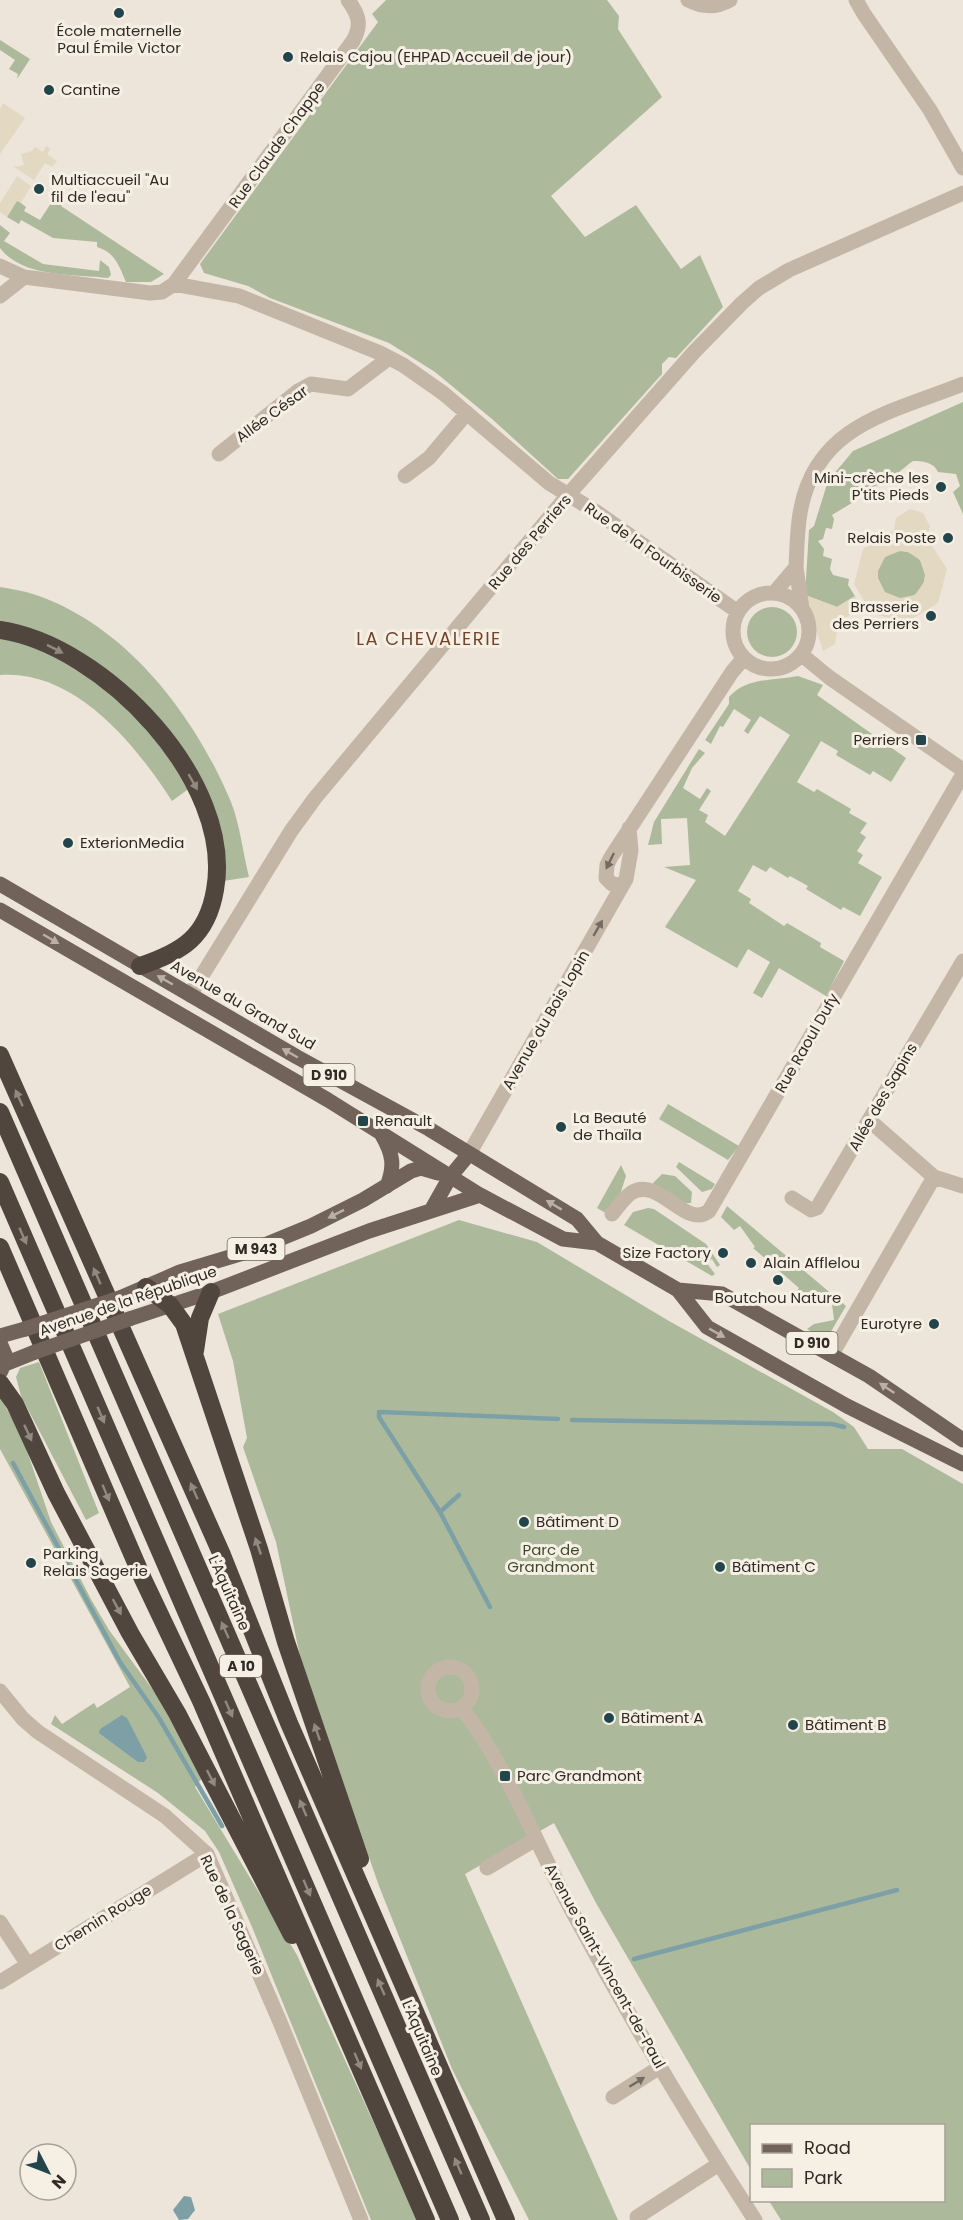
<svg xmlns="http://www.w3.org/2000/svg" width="963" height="2220" font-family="Poppins,sans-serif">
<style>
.green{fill:#acba9b}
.plaza{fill:#e3d8c2;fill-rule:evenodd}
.water{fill:#7ca0a6}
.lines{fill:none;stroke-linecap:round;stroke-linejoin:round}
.stream{stroke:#7ca0a6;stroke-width:4.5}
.minor{stroke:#c3b6a7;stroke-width:15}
.tertiary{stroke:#c3b6a7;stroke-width:15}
.primary{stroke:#716359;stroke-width:15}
.motorway{stroke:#50463e;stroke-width:18}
.primary-bridge{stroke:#716359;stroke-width:15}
.oneway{fill:#928a80}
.oneway2{fill:#736a60}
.oneway3{fill:#bab0a5}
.poi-dot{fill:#22454c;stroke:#f6efe4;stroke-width:2}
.labels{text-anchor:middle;stroke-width:6;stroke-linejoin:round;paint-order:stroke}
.shield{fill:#f6efe4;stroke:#6c665f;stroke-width:1.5}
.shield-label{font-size:14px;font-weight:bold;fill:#312b26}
.poi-label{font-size:15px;fill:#312b26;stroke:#f6efe4;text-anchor:start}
.street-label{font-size:15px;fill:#312b26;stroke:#f6efe4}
.park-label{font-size:15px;fill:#3e4b2d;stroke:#f6efe4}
.quarter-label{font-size:18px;letter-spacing:1.5px;fill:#75432a;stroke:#f6efe4}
</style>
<rect width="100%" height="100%" fill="#ede5d9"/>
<!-- green -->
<path class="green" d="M386,0H607L619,16L618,29L662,97L551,196L585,237L636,205L681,269L700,255L723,307L676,358L669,357L662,364V374L568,479H558L492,419L435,372L389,343L270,298L248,286L204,273L200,264L378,22L372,14Z
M0,40L30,59L17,79L18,74L9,69L15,60L0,50Z
M57,194L66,199L61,206L164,274L151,282H126C119,266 115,252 97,247V242L53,238L21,220L19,224L7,217L17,200L26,207L24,211L40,220Z
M0,225L10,233L4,241L43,264L99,271L100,260L109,267L111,275L108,278C75,274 22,278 0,248Z
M963,402V514L953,492L960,486L956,474L938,472C934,462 922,461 913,461C899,471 883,489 865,487V492L855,498V501L832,515L834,519L832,529L826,528L823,539L818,541L824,549L823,556L832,559L830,569L833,575L849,579L848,585L855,596L837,607L805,595L809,530L814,526L828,481L853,451Z
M877 575a24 24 0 1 1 48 0a24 24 0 1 1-48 0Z
M0,587C12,589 24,591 36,595C127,626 195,716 231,802C240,825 243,853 249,877L217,882L194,785L172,801C136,745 75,669 0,675Z
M747 632a25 25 0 1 1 50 0a25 25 0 1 1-50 0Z
M798,676L823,685L817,695L906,758L891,782L873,771L870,775L836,755L838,751L821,741L797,782L814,792L817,789L851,809L849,813L867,823L860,833L866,837L857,851L863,855L858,863L882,877L860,916L843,907L841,910L806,889L808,886L790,876L788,878L770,867L766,872L753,865L738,891L751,899L749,903L784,926L787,923L821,943L820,947L844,961L826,996L779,968L762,998L753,993L770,962L748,949L737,968L665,927L696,880L664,867L690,865L687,818L661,819L662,844L648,845L654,822L699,749L705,753L692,768L683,788L700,799L707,788L711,791L699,810L708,815L705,822L725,836L790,735L760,716L748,734L744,731L751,720L734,709L723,727L720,726L711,744L705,740L729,704V697C747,677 773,681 798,676Z
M668,1104L739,1146L728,1160L659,1119Z
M679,1162L715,1184L712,1189L702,1192L676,1167Z
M621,1165L626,1176L617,1204L609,1215L597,1208Z
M662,1174L675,1176L692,1192L691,1203H683L655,1187L653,1183Z
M727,1206L846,1306L826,1340L807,1329L814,1324L834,1320L832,1304L821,1306L818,1295L790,1299L799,1288L753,1248L755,1247L740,1226L734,1230L721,1217Z
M648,1208L654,1209L706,1244L720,1265L717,1267L712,1259L706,1262L715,1274L712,1276L624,1225L633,1212Z
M459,1220L537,1242L669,1321L833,1412L854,1427L868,1449H902L963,1484V2220H781L769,2201L944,2200V2126H752L751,2170L596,1903L554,1823L465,1874L618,2220H529L452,2069L379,1886L301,1661L276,1542L243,1447L247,1438L233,1361L218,1314Z
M39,1362L99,1513L86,1520L21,1396L16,1377L20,1368Z
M0,1397L22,1436L51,1522L92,1601L109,1630L167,1709L203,1777L195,1787L297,1955L418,2220H371L252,1927L219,1852L205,1831L158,1793L51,1724L55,1715L62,1724L94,1703L97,1708L130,1687L0,1449Z"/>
<!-- plaza -->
<path class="plaza" d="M3,103L25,118L0,154V109Z
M46,146L51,149L47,154L57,161L52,167L45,163L34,180L14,167L24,165L21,154L32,151L35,147L43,152Z
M17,176L31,186L21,203L17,201L7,217L0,212V203Z
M910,509L923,513L930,526L927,538L947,569L938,603L907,622L872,614L854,584L863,549L894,530L896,518ZM900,551L908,552L920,560L925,575L924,582L915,595L900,598L885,592L878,578V571L885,557Z
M805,595L837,607L855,596L862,607L838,623L835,644L823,651Z"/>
<!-- water -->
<path class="water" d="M122,1715L127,1718L145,1753L147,1758L144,1762H138L99,1733L100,1729Z
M184,2196L191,2197L195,2210L188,2219L179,2220L173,2210Z"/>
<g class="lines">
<!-- stream -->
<path class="stream" d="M572,1420L832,1424L844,1427
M13,1463L120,1662L159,1718L222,1826
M459,1495L440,1512L490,1607
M440,1512L379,1417V1412L558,1419
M634,1959L897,1890"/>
<!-- minor -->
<path class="minor" d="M688,0C703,8 716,8 730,0
M856,0L864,14L930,110L963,168
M0,266L24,277L150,293L162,292L174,284L239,296L380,353L403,365L443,393L549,483L598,513L738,612
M174,284L353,41C362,25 359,15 348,0
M0,296L24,277
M219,454L298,391L311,384L348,389L389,358
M405,476L429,458L467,413
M796,567C797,548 797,527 801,508C818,423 894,412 963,384
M733 631a38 38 0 1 1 76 0a38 38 0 1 1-76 0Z
M774,593L796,567L802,609
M802,655L830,678L963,770
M622,885L612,884L606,878L607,865L611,857L732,672L744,658
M190,995L291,831L315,798L568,495L694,352L742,303L759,288L789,270L963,193
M870,1121L934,1177L963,1186
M469,1154L626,879L631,851L629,828
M792,1198L811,1210L817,1208L963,961
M612,1214C618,1207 624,1198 631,1193C659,1175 685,1230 709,1211L963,774
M832,1354L934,1177
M487,1868L536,1839
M0,1922L28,1965
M0,1982L207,1854
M613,2097L660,2067
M639,2220L637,2217L719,2164"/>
<!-- tertiary -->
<path class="tertiary" d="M428 1689a22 22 0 1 1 44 0a22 22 0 1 1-44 0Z
M0,1691L23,1719L38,1732L165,1816L207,1854L280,2022L361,2220
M462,1708C509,1770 536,1844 572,1911C629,2017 690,2120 755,2220"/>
<!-- primary -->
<path class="primary" d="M0,884L297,1057L429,1129L577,1219L597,1243L678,1290L707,1327L847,1406L963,1464
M0,910L328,1100L480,1195L563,1239L597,1243
M382,1135C393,1154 395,1166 387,1186
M432,1209L450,1177L469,1154
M678,1290L722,1294L869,1376L963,1440
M120,1298L180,1272L250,1251L311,1226L363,1200L411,1171L421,1168L438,1173
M129,1319L211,1292L369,1231L480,1195
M0,1336L25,1329
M0,1343L6,1357L1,1371
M5,1364L35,1352"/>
<!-- motorway -->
<path class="motorway" d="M0,630C103,645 235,781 215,890C207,937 182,952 140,966
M0,1055L222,1555L289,1723L506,2220
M0,1112L481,2220
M0,1182L450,2220
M0,1247L143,1579L201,1701L426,2220
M146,1287L170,1305L184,1324L259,1549L286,1642L360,1859
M195,1351L200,1318L211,1292
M0,1383L15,1404L56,1493L130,1633L177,1713L292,1935"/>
<!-- primary-bridge -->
<path class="primary-bridge" d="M25,1329L120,1298
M35,1352L129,1319"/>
</g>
<!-- one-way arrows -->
<defs><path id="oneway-solid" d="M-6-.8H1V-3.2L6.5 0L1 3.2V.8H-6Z" transform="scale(1.5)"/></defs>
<g class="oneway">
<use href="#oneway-solid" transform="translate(55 649) rotate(27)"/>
<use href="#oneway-solid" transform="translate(193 782) rotate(60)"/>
<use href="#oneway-solid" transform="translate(19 1098) rotate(-114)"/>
<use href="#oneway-solid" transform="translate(23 1236) rotate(66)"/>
<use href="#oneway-solid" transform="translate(97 1276) rotate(-114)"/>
<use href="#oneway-solid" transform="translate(101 1415) rotate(67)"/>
<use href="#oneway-solid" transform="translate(28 1433) rotate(65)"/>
<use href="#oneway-solid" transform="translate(194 1491) rotate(-114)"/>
<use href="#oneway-solid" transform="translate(106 1493) rotate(67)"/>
<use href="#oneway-solid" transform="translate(258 1546) rotate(-109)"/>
<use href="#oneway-solid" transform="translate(117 1607) rotate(62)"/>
<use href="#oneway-solid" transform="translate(225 1630) rotate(-114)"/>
<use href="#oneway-solid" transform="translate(229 1709) rotate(66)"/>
<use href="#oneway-solid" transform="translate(317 1732) rotate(-109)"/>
<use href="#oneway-solid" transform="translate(211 1778) rotate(63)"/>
<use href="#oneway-solid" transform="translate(303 1808) rotate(-113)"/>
<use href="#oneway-solid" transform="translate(307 1888) rotate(67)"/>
<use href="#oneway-solid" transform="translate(381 1987) rotate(-114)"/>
<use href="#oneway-solid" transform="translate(358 2061) rotate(67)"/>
<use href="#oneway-solid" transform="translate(458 2166) rotate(-113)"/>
</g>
<g class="oneway2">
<use href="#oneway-solid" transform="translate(610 861) rotate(116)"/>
<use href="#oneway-solid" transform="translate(598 928) rotate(-60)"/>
<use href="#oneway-solid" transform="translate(637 2082) rotate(-32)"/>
</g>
<g class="oneway3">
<use href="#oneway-solid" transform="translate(51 939) rotate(30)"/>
<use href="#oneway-solid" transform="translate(165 980) rotate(-150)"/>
<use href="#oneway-solid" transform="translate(290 1053) rotate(-150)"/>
<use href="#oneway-solid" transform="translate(554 1205) rotate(-149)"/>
<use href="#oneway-solid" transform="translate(336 1214) rotate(153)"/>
<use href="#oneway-solid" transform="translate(717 1333) rotate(29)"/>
<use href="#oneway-solid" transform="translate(887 1388) rotate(-146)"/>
</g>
<!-- markers -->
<g class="poi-dot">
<circle cx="119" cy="13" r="6"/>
<circle cx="288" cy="57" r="6"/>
<circle cx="49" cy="90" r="6"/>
<circle cx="39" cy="189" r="6"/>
<circle cx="941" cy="487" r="6"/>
<circle cx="948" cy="538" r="6"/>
<circle cx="931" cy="616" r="6"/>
<rect x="915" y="734" width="12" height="12" rx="3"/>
<circle cx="68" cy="843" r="6"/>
<rect x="357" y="1115" width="12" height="12" rx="3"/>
<circle cx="561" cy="1127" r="6"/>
<circle cx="723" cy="1253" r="6"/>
<circle cx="751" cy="1263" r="6"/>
<circle cx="778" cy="1280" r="6"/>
<circle cx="934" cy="1324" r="6"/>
<circle cx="524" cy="1522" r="6"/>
<circle cx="31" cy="1563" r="6"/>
<circle cx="720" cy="1567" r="6"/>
<circle cx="609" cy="1718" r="6"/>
<circle cx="793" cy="1725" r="6"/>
<rect x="499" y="1770" width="12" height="12" rx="3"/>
</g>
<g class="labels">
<!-- shield labels -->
<g class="shield">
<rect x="303.5" y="1064" width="51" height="22" rx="4.5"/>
<rect x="227.5" y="1238" width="57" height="22" rx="4.5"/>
<rect x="786.5" y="1332" width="51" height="22" rx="4.5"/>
<rect x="220" y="1655" width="42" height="22" rx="4.5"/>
</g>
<g class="shield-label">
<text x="329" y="1080">D 910</text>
<text x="256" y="1254">M 943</text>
<text x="812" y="1348">D 910</text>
<text x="241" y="1671">A 10</text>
</g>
<!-- poi labels -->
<g class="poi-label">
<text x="119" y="36" text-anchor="middle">École maternelle<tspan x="119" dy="17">Paul Émile Victor</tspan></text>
<text x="300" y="62">Relais Cajou (EHPAD Accueil de jour)</text>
<text x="61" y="95">Cantine</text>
<text x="51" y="185">Multiaccueil "Au<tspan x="51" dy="17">fil de l'eau"</tspan></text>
<text x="929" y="483" text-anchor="end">Mini-crèche les<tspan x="929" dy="17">P'tits Pieds</tspan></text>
<text x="936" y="543" text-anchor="end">Relais Poste</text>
<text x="919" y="612" text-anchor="end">Brasserie<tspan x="919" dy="17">des Perriers</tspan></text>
<text x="909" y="745" text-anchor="end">Perriers</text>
<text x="80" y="848">ExterionMedia</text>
<text x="573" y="1123">La Beauté<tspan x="573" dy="17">de Thaïla</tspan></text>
<text x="375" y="1126">Renault</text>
<text x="711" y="1258" text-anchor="end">Size Factory</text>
<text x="763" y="1268">Alain Afflelou</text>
<text x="778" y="1303" text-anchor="middle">Boutchou Nature</text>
<text x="922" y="1329" text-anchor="end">Eurotyre</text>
<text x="536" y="1527">Bâtiment D</text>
<text x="43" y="1559">Parking<tspan x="43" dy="17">Relais Sagerie</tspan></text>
<text x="732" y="1572">Bâtiment C</text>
<text x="621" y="1723">Bâtiment A</text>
<text x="805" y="1730">Bâtiment B</text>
<text x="517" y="1781">Parc Grandmont</text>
</g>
<!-- street labels -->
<g class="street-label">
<text transform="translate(277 145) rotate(-54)" y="5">Rue Claude Chappe</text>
<text transform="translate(272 414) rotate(-36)" y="5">Allée César</text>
<text transform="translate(530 542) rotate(-50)" y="5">Rue des Perriers</text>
<text transform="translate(653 553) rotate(35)" y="5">Rue de la Fourbisserie</text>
<text transform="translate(243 1005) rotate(30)" y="5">Avenue du Grand Sud</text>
<text transform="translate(546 1020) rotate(-60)" y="5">Avenue du Bois Lopin</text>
<text transform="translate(807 1043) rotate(-60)" y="5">Rue Raoul Dufy</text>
<text transform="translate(883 1097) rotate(-60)" y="5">Allée des Sapins</text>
<text transform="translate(128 1301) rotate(-19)" y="5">Avenue de la République</text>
<text transform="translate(229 1593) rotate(66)" y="5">L'Aquitaine</text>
<text transform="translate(232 1915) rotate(65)" y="5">Rue de la Sagerie</text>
<text transform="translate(103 1918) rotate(-32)" y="5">Chemin Rouge</text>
<text transform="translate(605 1966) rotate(61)" y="5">Avenue Saint-Vincent-de-Paul</text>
<text transform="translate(422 2038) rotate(67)" y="5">L'Aquitaine</text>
</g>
<!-- park labels -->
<g class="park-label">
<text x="551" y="1555">Parc de<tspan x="551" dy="17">Grandmont</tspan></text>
</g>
<!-- quarter labels -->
<g class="quarter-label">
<text x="429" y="645">LA CHEVALERIE</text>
</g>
</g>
<!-- legend -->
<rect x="750" y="2124" width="195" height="78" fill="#f6efe4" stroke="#a7a198" stroke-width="1.5"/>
<rect x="762" y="2144" width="30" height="9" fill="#716359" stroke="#a7a198" stroke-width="1.5"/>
<text x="804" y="2154" font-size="18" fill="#312b26">Road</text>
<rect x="762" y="2169" width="30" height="18" fill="#acba9b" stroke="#a7a198" stroke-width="1.5"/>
<text x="804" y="2184" font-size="18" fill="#312b26">Park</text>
<!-- north arrow -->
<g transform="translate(48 2172) rotate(132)"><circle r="28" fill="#f6efe4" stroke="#a7a198" stroke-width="1.5"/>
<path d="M0-4.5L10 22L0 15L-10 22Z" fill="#22454c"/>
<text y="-9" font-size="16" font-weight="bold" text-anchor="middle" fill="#312b26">N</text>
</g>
</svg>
